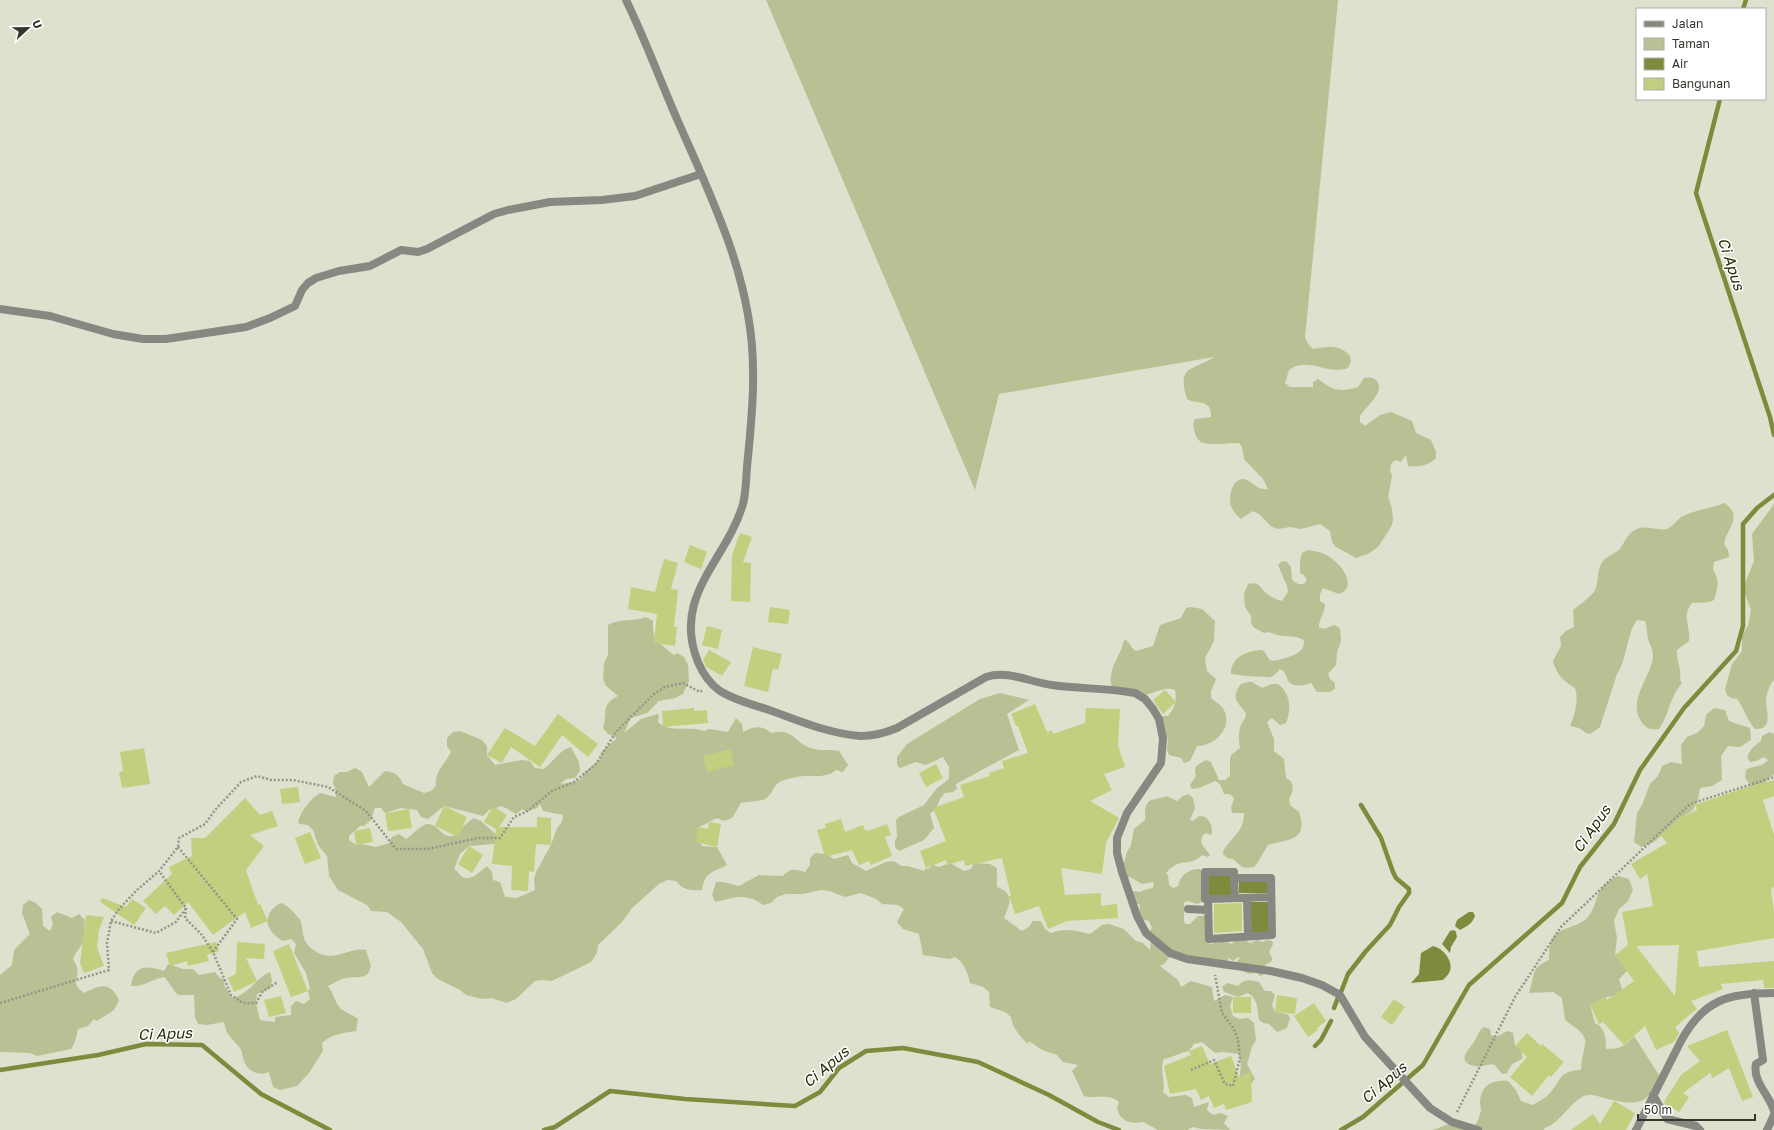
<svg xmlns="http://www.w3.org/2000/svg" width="1774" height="1130" font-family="'Golos Text',sans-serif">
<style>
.green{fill:#b8c193;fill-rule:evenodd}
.water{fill:#7f8a3c}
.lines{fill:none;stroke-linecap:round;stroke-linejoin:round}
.stream{stroke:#7f8a3c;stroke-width:4.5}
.building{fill:#c1cf7f;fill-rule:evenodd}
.path{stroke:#929587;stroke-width:2.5;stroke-dasharray:2 2;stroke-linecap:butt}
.pedestrian{stroke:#878881;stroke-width:8}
.minor{stroke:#878881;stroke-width:8}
.labels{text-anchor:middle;stroke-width:3;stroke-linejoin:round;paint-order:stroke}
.water-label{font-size:15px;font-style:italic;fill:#282c0a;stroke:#fff}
</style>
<rect width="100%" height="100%" fill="#dde1ce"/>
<!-- green -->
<path class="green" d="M766,0H1338L1305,338L1309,345L1313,349C1328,346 1339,344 1350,356L1351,362L1348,368C1326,376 1309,356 1289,370L1285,383L1290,387H1313V382L1318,379C1333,390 1338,393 1358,387L1364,378C1369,377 1373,377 1376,380C1387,391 1365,407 1360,416V422L1365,426L1380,415L1391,412L1412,421L1416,433L1431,440L1436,452V458C1428,466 1419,467 1408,466L1406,455L1401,462L1395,460L1391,464L1390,470L1392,476L1388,497L1392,508L1393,521L1391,527L1378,547L1368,554L1356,558L1336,547L1332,542L1330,531L1320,524L1301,529L1290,527L1278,529L1272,527L1259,514L1253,511L1241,519C1237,515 1233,512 1231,506C1228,498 1232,480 1242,479C1251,478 1255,491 1268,489L1263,479L1244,459L1242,447L1239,443C1230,443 1208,446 1201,442C1195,438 1194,430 1193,424L1195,419L1211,417C1212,398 1197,405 1187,399C1176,364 1194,371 1214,357L999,394L975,490Z
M1724,503C1744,515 1727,528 1724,544L1728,550L1729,557L1714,562L1713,570C1720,580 1718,588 1714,600C1707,604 1700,602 1692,603C1681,618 1691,625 1689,641L1677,650C1676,661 1682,669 1680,680L1682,683C1670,696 1669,715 1659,729C1650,730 1645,728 1641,721C1627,700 1652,676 1653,656C1653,650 1650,645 1648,639C1647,633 1647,627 1645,621L1637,620C1626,635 1628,657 1617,674L1600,727L1590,734L1586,733L1579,728L1570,726C1575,714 1579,700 1575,688C1563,681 1557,675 1553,661L1561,646L1560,637L1566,631L1574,627L1573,610C1579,605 1589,598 1594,592C1600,583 1595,567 1606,558C1610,555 1615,553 1619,550C1625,543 1626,534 1637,529C1647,525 1657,531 1667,529C1673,527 1677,519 1683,516C1697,509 1711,509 1724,503Z
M1774,504V680C1769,685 1767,694 1766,700C1766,711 1774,730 1755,729C1747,720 1744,708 1737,699L1731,698L1727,695L1725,689L1732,664L1742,651V635L1748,626L1751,610L1745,594V583L1754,561L1752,534Z
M1308,550C1314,551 1321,552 1326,555C1339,561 1360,586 1339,594L1323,588L1320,594V601L1325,604C1325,613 1319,618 1319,627L1324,629L1334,625L1340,628L1341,641L1337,652L1336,665L1328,674L1330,679L1335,683V689L1329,692H1317L1311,683C1306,685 1293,688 1289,682C1285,676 1288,674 1280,669C1277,672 1275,676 1270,677C1268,678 1236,675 1231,674C1230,657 1249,650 1262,650C1266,652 1267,657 1270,660C1274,663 1297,655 1300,651C1304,648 1304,644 1304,640C1291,633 1280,639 1270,632L1264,633L1253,627L1251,622V616L1245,607L1244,594L1248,584C1260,581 1260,588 1267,594C1271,597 1277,600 1282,601L1288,592L1287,586L1278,565L1282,561L1287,562L1291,567L1292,580L1298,584H1304L1307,580L1304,575L1300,573V561L1302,553Z
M1191,607L1202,609L1215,621L1214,641L1205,658L1207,671L1216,679L1211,691V698C1215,702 1221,704 1224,710C1233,728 1215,746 1197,746L1190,761L1184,763L1181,758L1169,755L1167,750L1168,739L1164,736L1159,720L1163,716H1168C1175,708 1177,700 1175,690C1166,686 1155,693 1145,695C1127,699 1105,695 1112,671C1113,665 1117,659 1119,654C1122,649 1122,644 1125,639C1130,643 1131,648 1136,651L1153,646L1160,625L1181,618L1186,608Z
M646,617L653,621V629L655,639C662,644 666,650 674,655L677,653L684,657L688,665L689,681L683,694L675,698L659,701L647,713L631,718L624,733L641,719L657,714L659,715L658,722C671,734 689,725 704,731L709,729L728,732L736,718L742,724L743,732C754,726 762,725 771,733C794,727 795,745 814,749C822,751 830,749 839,751L848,765L843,772L836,770C825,780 809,774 797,777C791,778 781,780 777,784C772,789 772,795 765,799C758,802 749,801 741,803L732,818L724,821L717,818L699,827L700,830L698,839L702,846L717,847L727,865C711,873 705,872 702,890C690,891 683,890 676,881L667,880L659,884L632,908L622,922L598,945L597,953L591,962L552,981L543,980L535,981L516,999L507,1003L491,998L482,999L466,995L460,990L438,979L432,973L423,949L401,922L387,912L371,911L367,905L338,890L329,876L327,856L318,845L313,830L308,825L300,824L298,822C301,811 310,799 320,793L336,797L335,787L333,784L334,776L340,772H347L355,768L362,772L369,787L385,771C395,772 399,775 403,784L424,793L431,791L436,786C434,772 445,764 451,752L447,746V738L453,732L460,731L482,740L487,746V755L495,765L522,760L530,761L535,768L543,769C554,762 558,751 571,747L579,762L580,771L575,778L566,779L560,784L574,782L581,779L585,772L600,759L602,751L617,738L608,734L603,728C608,713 600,705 618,696L606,686L603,679L604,663L608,655V625C620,618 633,622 646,617ZM540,804L543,811L563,815L562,822L557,828L551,845L536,872L534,879L535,890L517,898L505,897L500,882L493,880L492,872L487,866C480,871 471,883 461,876C458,873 458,871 454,869L460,854L469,846L494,844L500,838L481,821L474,818C464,823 459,834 452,836C441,838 438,823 427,824C419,826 413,835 406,839L399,834L392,837L389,843L376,847L361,844L356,845L349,840V836L360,826H364L371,820L375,808H381L385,813L401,808L417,810L421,817L428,819L444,806L483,816L489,810L502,806L516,814L523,809L526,812L537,808Z
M1247,682H1252L1262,688L1272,684H1278C1290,693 1292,709 1286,723L1280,725L1272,718L1267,722L1274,739V751L1284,759L1286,778L1291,781C1294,788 1293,792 1289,799L1290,805L1299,812C1309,841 1288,839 1268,845L1258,862L1254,867L1248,868L1242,867L1233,859L1227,858L1223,854C1224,842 1245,834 1244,813H1232L1231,808L1234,798L1230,794H1224L1220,784L1215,781L1199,788L1192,789L1190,785L1196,776L1195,771L1196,766L1206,760L1211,762L1219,780H1225L1230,776V760L1231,755L1240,748C1239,741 1238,735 1240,728C1241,722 1246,720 1246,713C1238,703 1230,697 1241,684Z
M1000,693L1029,700L1007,714L1019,750L956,784L957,789L953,792L945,793L940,799L937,807L930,814L934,828L924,840L899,851L895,847V841L897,837L896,820L899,817L924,805L937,788L949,779V767L943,757L926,765L916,762L900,768L897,765V757L907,744L980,699Z
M1714,708L1725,710L1729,721L1750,728L1751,740L1740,747L1728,746L1721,756L1722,780L1712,786L1700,788L1698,800L1692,811L1682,817L1654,842L1641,847L1634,842L1637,813L1642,805L1650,784L1658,776L1662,766L1671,762L1682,764L1681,745L1687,737L1697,733L1704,726L1706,715Z
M1770,732L1774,734V774L1762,785L1752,787L1745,778L1746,770C1753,765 1762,768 1768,760L1764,757L1756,761L1750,762L1747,757L1752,748L1761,741L1762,736Z
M1188,794L1193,798L1195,808L1190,820L1193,821L1199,816L1205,817C1210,820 1214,829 1211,835L1206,833L1203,835C1198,845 1205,847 1210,855L1208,857L1202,855C1189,868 1180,856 1166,873L1168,875L1169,885L1173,888L1178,886C1180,876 1189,868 1200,869L1203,873V901L1198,904L1186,901L1184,903V922L1186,924H1190L1198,916H1206L1208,942L1210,944L1224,941L1232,944L1235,941L1245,940L1250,943L1257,940L1263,942L1267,940L1272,941L1273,944L1269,952L1272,958V961L1265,965L1263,975L1260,976L1256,972C1247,977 1242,970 1235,964L1240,958L1238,957L1233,961L1229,958L1224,969L1216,965L1185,960L1183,962L1171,955L1164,964L1160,966L1178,980L1181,987L1191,981L1212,987L1214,1001L1225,995L1233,997L1230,1006L1233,1016L1240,1019L1248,1018L1254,1023L1256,1040L1252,1047L1247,1064L1255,1079L1249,1086L1239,1081L1241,1066L1239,1054L1223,1052L1215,1053L1202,1042L1194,1044L1189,1051C1180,1053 1173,1057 1164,1059C1159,1071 1166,1080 1163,1092L1169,1097L1185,1095L1192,1098L1194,1107L1209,1102L1207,1110L1213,1115L1220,1113L1228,1116L1224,1123L1230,1130L1201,1129L1193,1127L1187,1130H1158L1143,1122L1134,1123L1126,1121L1120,1116L1117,1109L1119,1102C1109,1093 1097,1099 1084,1096L1072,1071L1078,1065L1063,1062L1057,1055L1042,1050L1029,1041L1028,1044C1020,1037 1012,1027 1011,1017L1005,1012L990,1007L989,992L983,987L970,983C968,973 964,962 955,957L950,959L923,955L919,934L903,929L897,922L904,909L898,905L882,904L876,899L861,893L845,897L829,891L821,890L803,894H786L777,897L771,903L763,905C745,892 734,898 715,902L712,895L716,882H723L739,886L759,875L783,876C790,868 795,869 805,872L810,865V858L815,853L826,854L834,859L848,855L852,863L866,871L886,862L894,861L901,866H908L924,871L926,868L928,869L933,865L939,867L950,863L964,871L971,869L974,863L990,864L997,868V887C1016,894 1009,904 1004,918L1022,931L1029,927L1033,921H1041L1045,929L1051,933C1065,927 1077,931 1090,934L1102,925L1109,924L1124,929L1136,941L1143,943L1150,950L1151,941L1146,939L1145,936L1152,928L1149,921L1140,919L1139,911L1140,906L1139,904H1133L1132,891L1140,892C1145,889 1148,889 1153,888L1154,882L1142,884L1130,877L1127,878L1121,867L1124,863L1127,852L1131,845L1134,829L1145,820C1146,815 1144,811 1146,806C1149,797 1159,800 1166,796L1177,801L1183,796Z
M1618,876L1629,879L1633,890L1628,901L1619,909L1614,921L1617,938L1615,955L1627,967V971L1619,979L1624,995L1606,997L1590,1005L1595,1023C1605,1027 1606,1039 1606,1049C1620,1049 1626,1046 1634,1036L1659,1075C1650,1108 1632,1105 1604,1098C1599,1097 1593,1094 1588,1095C1574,1096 1561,1123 1545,1128L1544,1130H1433L1454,1122L1475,1126C1477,1122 1479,1118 1480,1114C1482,1110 1480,1106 1480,1102C1481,1085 1493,1079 1508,1081L1516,1090L1521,1101L1532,1105C1538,1102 1543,1100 1548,1095C1562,1081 1557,1071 1581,1070C1582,1039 1597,1042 1565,1020L1562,998L1553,992L1529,993C1535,976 1530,968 1549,960C1549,954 1549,945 1552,939C1559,927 1576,928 1586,919C1601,904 1590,889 1618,876Z
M29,900L36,903L42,909L43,926L50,931L53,924L51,917L57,912L72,918L79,914L85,920C83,927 85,929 85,936C85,943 76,951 73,959C74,961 76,965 77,967C80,980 69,982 84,993C100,985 110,981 119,1000L114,1010L97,1021L94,1019L88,1026L78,1029L75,1042L71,1049L37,1056L30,1053L0,1052V975L12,965L14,950L30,934L22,913L23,905Z
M282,903C289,907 295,913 300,920C303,926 302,932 304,938C306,946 316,953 324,955C339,959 351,947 366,950L371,966L368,974C360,979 355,976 346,978C340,979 334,983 328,986C334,993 335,1006 344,1011C350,1015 352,1014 358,1019L356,1031C343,1033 332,1034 322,1043L323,1051L309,1073L297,1086L280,1090L273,1087L269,1072C259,1076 248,1072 244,1061C242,1056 243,1053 240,1048C232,1037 227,1038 224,1022L207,1025L198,1024L195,1017L194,995H178C172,989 170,983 164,977C152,979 144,987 131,986C134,965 146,965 164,971L168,964L183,969H193L199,975L215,972L220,978L225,979L224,985L233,998C250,993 255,979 270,972L272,980L271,988L257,994L256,1003L260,1020L275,1022V1017L291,1015V1006L296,1001L304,1004L310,999L308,991L310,988L306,973L294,953L296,944L291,939L282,941C278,937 272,934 270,929C263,918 272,906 282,903Z
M1248,980L1259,982L1265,991H1271L1275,995L1272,1005L1275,1012L1287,1014L1290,1018L1287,1028L1277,1032L1269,1024L1263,1023L1259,1020C1257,1009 1258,999 1248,993L1238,997L1224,992L1222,987L1227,983L1238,986L1242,982Z
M1484,1027L1490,1029L1491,1035L1496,1037L1507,1031L1513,1033L1515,1046C1521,1049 1523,1052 1522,1059L1512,1064L1507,1073L1502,1074L1495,1065C1488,1063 1481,1068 1474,1066C1456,1062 1468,1050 1474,1042C1478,1037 1478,1031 1484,1027Z"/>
<!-- water -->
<path class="water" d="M1206,875H1232V895L1207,896Z
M1268,880L1269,893H1239V881Z
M1249,902H1268L1269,932H1249Z
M1469,912H1473L1475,916C1472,924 1467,926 1460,930L1455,926L1457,920Z
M1454,930L1456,932L1457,937L1451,947L1450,953L1442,944L1450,931Z
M1433,946C1443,948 1455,962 1449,973C1448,975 1445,978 1443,980L1411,983L1419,974L1421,953Z"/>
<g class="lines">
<!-- stream -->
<path class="stream" d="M1743,9L1746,0
M1720,99L1696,193L1770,417L1774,435
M1341,992L1348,974L1366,951L1390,925L1399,907L1409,893V889L1396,878L1393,872L1381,838L1361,805
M1334,1008L1339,995
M1315,1046L1321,1040L1331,1021
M0,1070L98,1055L146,1044L202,1045L261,1094L330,1130
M544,1130L555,1127L610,1091L685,1099L795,1106L820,1092L839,1068L866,1051L903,1048L978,1062L1049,1095L1098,1122L1119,1130
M1341,1130L1363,1117L1423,1065L1469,985L1562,903L1580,867L1614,824L1640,770L1684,708L1736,651L1743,626V524L1757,508L1774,495"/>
</g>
<!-- building -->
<path class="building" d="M740,533L752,537L743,562L751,563L750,602L731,601L732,555Z
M690,545L707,552L701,569L684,562Z
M664,559L678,563L671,589L678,590L674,627H677L675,646L654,643L657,614L628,609L631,587L655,592Z
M770,607L790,610L788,624L768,622Z
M707,626L722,630L718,649L702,645Z
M753,647L782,654L778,670L773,668L768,692L744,686Z
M709,650L731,662L722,676L706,667L705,664L703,660Z
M1165,690L1176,702L1163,714L1153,700Z
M1035,704L1047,732L1052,730L1053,734L1085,723L1086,708L1120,709L1118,745L1125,767L1104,774L1112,790L1090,801L1119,818L1106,843L1102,874L1061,868L1065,895L1101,893V906L1117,904L1118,918L1067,921L1048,929L1039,906L1015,914L1009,896H1011L1002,858L965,866L964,860L947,865L946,860L926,868L920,851L946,841L933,808L964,797L960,785L990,776L989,773L1004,768L1002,761L1028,753L1018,726H1016L1011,714Z
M694,708V711L707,710L708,723L663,727L662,711Z
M558,714L598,744L588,757L562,735L540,767L511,747L502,763L487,755L505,728L535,746Z
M144,748L150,784L122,788L119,772L123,771L120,752Z
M730,749L734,765L707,772L703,756Z
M936,764L943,778L926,787L919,773Z
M1774,780V796L1763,800L1774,835V887L1771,889L1774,912V938L1697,951L1699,967L1774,961V988H1764L1763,980L1721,984L1723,989L1691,1001L1697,1009L1675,1027L1679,1033L1674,1042L1656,1050L1645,1026L1624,1045L1603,1022L1599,1024L1590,1005L1606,997L1607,1000L1634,981L1615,955L1628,945L1622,912L1653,906L1647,874L1640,879L1631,864L1667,843L1660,835L1680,818L1697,810L1695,805L1744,788ZM1679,945L1675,996L1636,946Z
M298,787L300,802L282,804L280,789Z
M245,798L260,815L272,811L278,826L250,835L264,846L246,870L258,905L260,904L268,921L251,928L245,912L213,935L188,902L174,915L165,906L156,914L143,901L172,874L169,867L192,856L191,838H205Z
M444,806L467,817L458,837L435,826Z
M493,806L507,815L499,827H537V817L551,818V845L536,844L534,872L529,871L528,891L511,890L512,866L492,864L496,829L484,822Z
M409,809L412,828L388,831L385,813Z
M841,819L845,832L863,825L865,830L868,831L887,824L891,835L885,837L892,856L871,865L869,861L859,865L852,850L825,857L817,830L826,828L825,824Z
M709,822L721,824L717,847L696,842L698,827L708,829Z
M370,828L373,842L356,845L354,831Z
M310,832L321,858L305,864L295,838Z
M469,846L483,855L472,873L458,864Z
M102,898L126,907L132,899L146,908L134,925L100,902Z
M1242,903V931L1214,933V904Z
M86,915L104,917L99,930L97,947L104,966L84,973L80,963Z
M237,941L238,942L265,944L264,959L246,958L257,981L234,992L228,978L236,974Z
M216,942L219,951L207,955L209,961L188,966L187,961L170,966L166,953Z
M289,944L308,991L291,997L273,951Z
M1277,995L1297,998L1295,1014L1275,1012Z
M281,996L286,1013L269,1017L264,1000Z
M1233,997H1251V1013H1233Z
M1394,999L1405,1007L1392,1025L1381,1017Z
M1314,1003L1326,1021L1317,1028L1318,1030L1308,1037L1294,1016Z
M1727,1030L1753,1097L1742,1101L1729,1068L1713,1078L1710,1073L1683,1093L1689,1097L1679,1112L1668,1105L1666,1106L1664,1102L1681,1075L1700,1061L1687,1046Z
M1527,1033L1541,1046L1542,1044L1564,1062L1551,1077L1549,1075L1532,1096L1510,1077L1527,1057L1515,1046Z
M1202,1046L1210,1064L1231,1056L1239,1077L1251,1072L1252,1102L1226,1110L1224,1104L1214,1108L1209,1096L1201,1100L1196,1089L1170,1094L1164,1066L1191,1055L1189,1051Z
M1614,1101L1635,1113L1626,1130H1571L1593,1114L1600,1124Z"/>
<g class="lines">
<!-- path -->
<path class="path" d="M178,847L237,919L213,952
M186,908L185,918L202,935L213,952L231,995L243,1003H256L263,991L278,982
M111,921L156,933L176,922L186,908L159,871
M0,1003L109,970L107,943L111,921L119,909L137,890L159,871L178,847L179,838L205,824L216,809L241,782L257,776L271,780H293L328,787L366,811L396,849H428L478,838H500L514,817L526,812L552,791L574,782L596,764L616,732L654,694L665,687L683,683L700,692L703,690
M1191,1070L1214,1060L1225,1084L1233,1086L1240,1058L1238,1039L1234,1029L1222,1013L1215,975
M1457,1112L1515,997L1561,927L1690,804L1774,777"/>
<!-- pedestrian -->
<path class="pedestrian" d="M1234,878L1235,898
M1247,898L1248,936
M1208,899L1209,939L1272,935L1271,878H1234V872H1205V899H1208L1271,897
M1188,909L1208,910"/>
<!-- minor -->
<path class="minor" d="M626,0C645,39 660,80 677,119C712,199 753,280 753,370C754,402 750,435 747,467C746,479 746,492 743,504C727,560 671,596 698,662C703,674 710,684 720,691C736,701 755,705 772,711C800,721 830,734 861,736C874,736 885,733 897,728L986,677C1008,670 1030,682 1052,685C1080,689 1108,688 1135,693L1145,699L1153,709L1159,719L1163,739L1161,763L1127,813L1117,838V853L1122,872L1137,916L1146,933L1170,953L1187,959L1271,971L1302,978L1322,985L1340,995L1365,1037L1430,1108L1452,1122L1478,1130
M0,309L50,316L113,334L143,339H166L246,327L270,318L295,306L302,290L308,283L316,278L339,271L370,266L401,250L418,252L427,249L494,214L508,210L550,202L602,200L635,196L701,174
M1754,993L1763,1060L1756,1064C1752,1081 1770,1096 1774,1111
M1653,1095L1667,1119L1696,1126L1700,1130
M1636,1130L1681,1041C1704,999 1729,993 1774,993
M1767,1130L1774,1115"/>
</g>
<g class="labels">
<!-- water labels -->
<g class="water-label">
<text transform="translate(1731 264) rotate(72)" y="5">Ci Apus</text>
<text transform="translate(1592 829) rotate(-55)" y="5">Ci Apus</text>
<text transform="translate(165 1034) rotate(-2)" y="5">Ci Apus</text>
<text transform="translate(826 1067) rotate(-40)" y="5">Ci Apus</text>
<text transform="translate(1384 1083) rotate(-41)" y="5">Ci Apus</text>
</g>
</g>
<!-- legend -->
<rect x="1636" y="8" width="130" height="92" fill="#ffffff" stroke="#aeafab"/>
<rect x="1644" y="21" width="20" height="6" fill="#878881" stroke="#aeafab"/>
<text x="1672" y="28" font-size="12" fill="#34362e">Jalan</text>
<rect x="1644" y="38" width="20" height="12" fill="#b8c193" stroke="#aeafab"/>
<text x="1672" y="48" font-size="12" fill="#34362e">Taman</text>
<rect x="1644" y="58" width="20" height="12" fill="#7f8a3c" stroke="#aeafab"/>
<text x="1672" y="68" font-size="12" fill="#34362e">Air</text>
<rect x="1644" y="78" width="20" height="12" fill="#c1cf7f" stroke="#aeafab"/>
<text x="1672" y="88" font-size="12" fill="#34362e">Bangunan</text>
<!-- north arrow -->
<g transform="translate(28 28) rotate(68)" stroke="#ffffff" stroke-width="3" paint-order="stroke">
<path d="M0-3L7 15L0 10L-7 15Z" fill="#34362e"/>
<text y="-6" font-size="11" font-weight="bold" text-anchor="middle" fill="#34362e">U</text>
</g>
<!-- scale -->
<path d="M1638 1114v6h117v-6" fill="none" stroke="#34362e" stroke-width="2"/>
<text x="1644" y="1114" font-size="12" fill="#34362e" stroke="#ffffff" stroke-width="3" paint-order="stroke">50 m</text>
</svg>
